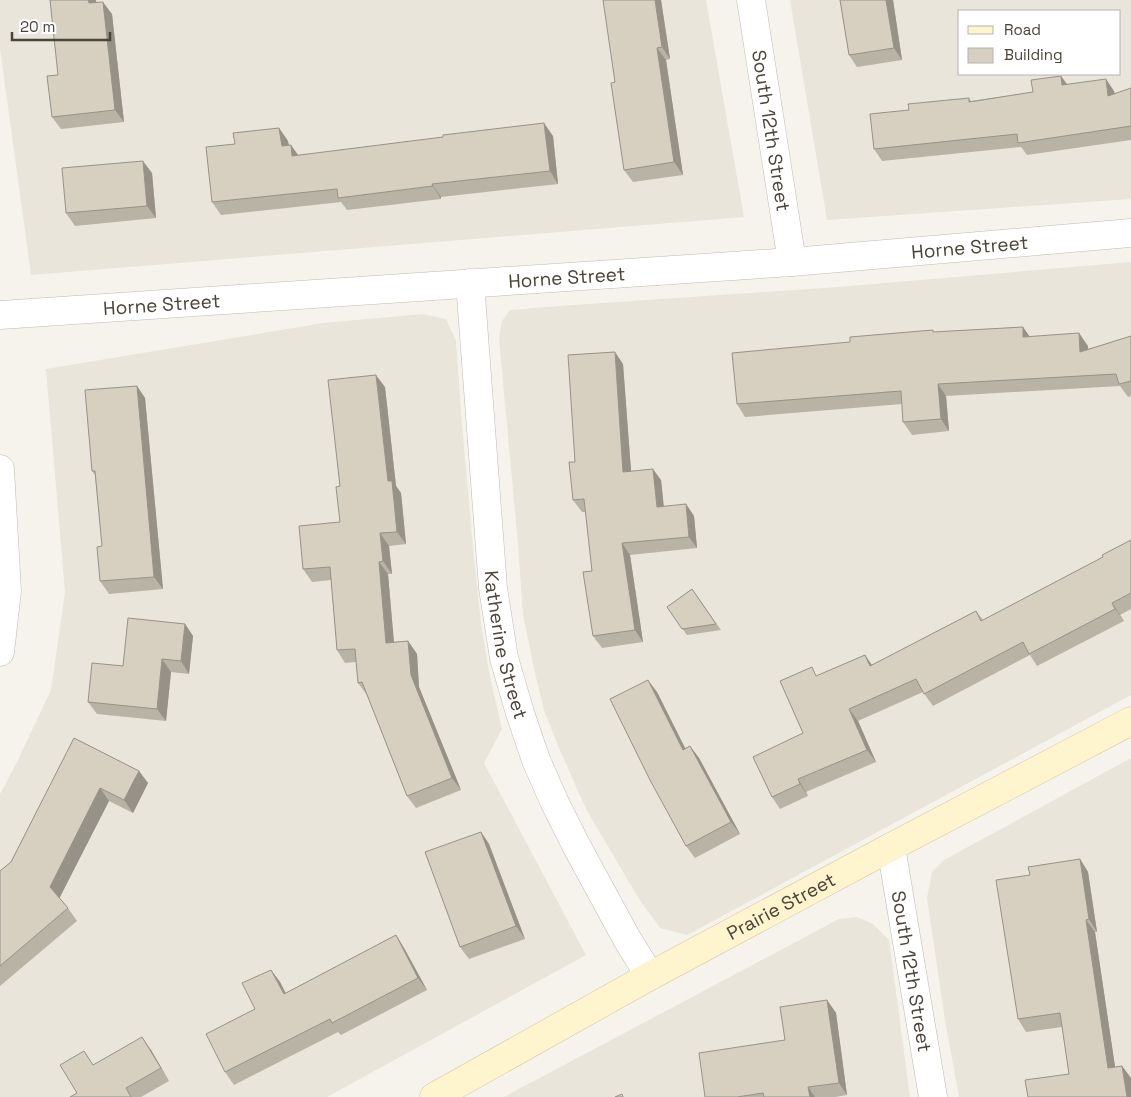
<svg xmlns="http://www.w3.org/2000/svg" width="1131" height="1097" font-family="'Space Grotesk',sans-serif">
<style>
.residential{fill:#e9e5da;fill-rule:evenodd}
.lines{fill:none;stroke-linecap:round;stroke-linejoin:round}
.street-casing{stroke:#c1bbae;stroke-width:29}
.secondary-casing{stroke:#d4c89c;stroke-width:29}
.street{stroke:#fff;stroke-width:28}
.secondary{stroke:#fef5ce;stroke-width:28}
.wall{fill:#b9b3a6}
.shaded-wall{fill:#969287}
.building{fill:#d7d0c1;stroke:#969287}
.labels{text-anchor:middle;stroke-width:4;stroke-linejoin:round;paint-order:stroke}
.street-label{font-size:19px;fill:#4a4439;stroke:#fff}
</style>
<rect width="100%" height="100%" fill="#f5f3ec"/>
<!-- residential -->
<path class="residential" d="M0,0H706L744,217L31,275L0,49Z
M790,0H1131V199L827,220ZM960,11H1120V74H960Z
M1131,262V695L687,935L660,928L639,899L586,809L559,748L544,710L535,673L523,615L518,545L499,338L502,321L510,310L559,306L838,287Z
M423,314L446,319L456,341L462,425L474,558L481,624L490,677L502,729L484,763L586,955L327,1097H0V794L16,764L51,690L65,592L46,369L323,323Z
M1131,758V1097H959L945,1020L927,898L932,872L944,860Z
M857,917L873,924L889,940L910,1097H504L839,919Z"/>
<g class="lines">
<!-- street casing -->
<g class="street-casing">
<g id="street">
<path id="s1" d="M751,0L792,262"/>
<path id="s2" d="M470,283L493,588L504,658L520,713L536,760L554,801L576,845L627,939L650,976"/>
<path id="s3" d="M0,315L792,262L1131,233"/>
<path d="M0,469L7,591L0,652"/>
<path id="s4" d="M891,847L933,1097"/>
</g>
</g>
<!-- secondary casing -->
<g class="secondary-casing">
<g id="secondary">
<path id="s5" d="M434,1097L650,976L891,847L1131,721"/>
</g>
</g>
<!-- street -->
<use href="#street" class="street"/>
<!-- secondary -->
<use href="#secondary" class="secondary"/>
</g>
<!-- wall -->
<path class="wall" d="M50,0H96V2L112,14L124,122L61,129L52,117L58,75Z
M661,0L670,59L666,60L683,175L633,182L624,170Z
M840,0H893L902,60L857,67L849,55Z
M1061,76L1067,85L1114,91L1115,94L1131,88V140L1027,155L1021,147L882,161L874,149L909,110L969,98L971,101L1033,92Z
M279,128L288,141L289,145H291L298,155L553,136L558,184L441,197V199L347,210L341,202L221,215L212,202L235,144Z
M152,173L156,218L75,226L66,213Z
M1023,327L1029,336L1088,346V349L1131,336V396L1128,397L1120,386L946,396L949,431L912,435L903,422L902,404L745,417L737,404L850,342L934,332Z
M623,364L631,471L661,480L664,507L686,504L694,516L697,548L630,555L643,642L602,648L593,636L592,571L586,512H582L573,500L575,462Z
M137,386L145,398L163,589L109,594L100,581L102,546L95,475L92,471Z
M385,387L396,486L401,493L406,544L389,546L392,574H388L394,642L408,641L417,654L419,687L461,790L416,808L407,796L367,695L358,683L356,662L345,663L337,650L331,580L312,582L303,569L340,522Z
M1131,540V609L1120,615L1124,621L1037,666L1030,655L933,706L923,692L858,721L876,762L806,792L808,796L780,809L772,797L803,733L818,676L865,655L872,665L976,611L983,620L1103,557Z
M692,589L721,630L687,635L667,607Z
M185,624L193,636L189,674L171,672L166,721L97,714L88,702L123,666Z
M657,692L685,748L690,746L699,758L740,834L695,858L686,846Z
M74,738L139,771L148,783L133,813L109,801L59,898L68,908L77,921L0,986V871L11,862Z
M481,832L489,844L525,939L469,959L460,947Z
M1080,859L1088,872L1097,932H1095L1115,1067L1122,1066L1131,1078L1069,1074L1062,1027L1026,1032L1018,1019Z
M396,935L404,948L427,990L341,1035L338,1032L234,1085L225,1072L255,1009L271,970L280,982L286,993Z
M827,1000L836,1013L847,1095L835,1097H705L785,1040Z
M151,1050L169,1081L141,1097H70L77,1093L94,1065Z"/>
<!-- shaded-wall -->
<path class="shaded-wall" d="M88,0H96L97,16L89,3Z
M655,0H661L670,59L662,47Z
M886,0H893L902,60L894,48Z
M103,2L112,14L124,122L115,110Z
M657,48L666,60L683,175L674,162Z
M1061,76L1070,88L1062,85Z
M1106,79L1114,91L1117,108L1108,96Z
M544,123L553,136L558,184L550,171Z
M279,128L288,141L290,159L282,146Z
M291,145L300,158L292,156Z
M143,161L152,173L156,218L147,206Z
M432,184L441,197V199L433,186Z
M1023,327L1032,340L1023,337Z
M1079,333L1088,346L1089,364L1080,352Z
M615,352L623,364L632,484L623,472Z
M376,375L385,387L396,486L401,493L406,544L397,532L388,481Z
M938,384L946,396L949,431L941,419Z
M137,386L145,398L163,589L154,577Z
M653,469L661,480L665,519L657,507Z
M686,504L694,516L697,548L689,537Z
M380,533L389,546L392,574L383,561Z
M622,543L630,555L643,642L635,630Z
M379,562L388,574L395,655L386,643Z
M1112,603L1124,621L1115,609Z
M185,624L193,636L189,674L181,661Z
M408,641L417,654L419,687L461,790L452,778L411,675Z
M865,655L873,667L870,666Z
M162,659L171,672L166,721L157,709Z
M648,680L657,692L692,762L683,750Z
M849,709L858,721L876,762L867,750Z
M690,746L699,758L740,834L731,822Z
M139,771L148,783L133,813L124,800Z
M798,779L806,792L808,796L800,784Z
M100,788L109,801L59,899L50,887Z
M481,832L489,844L525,939L516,926Z
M1080,859L1088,872L1097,932L1089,919Z
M1086,920L1095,932L1117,1080L1108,1068Z
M396,935L404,948L427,990L418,978Z
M271,970L280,982L292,1007L284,994Z
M827,1000L836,1013L847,1095L839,1083Z
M142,1037L151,1050L169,1081L161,1068Z
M1122,1066L1131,1078V1097H1127Z
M808,1087L815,1097H810Z"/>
<!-- building -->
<path class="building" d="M50,0H88L89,3L103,2L115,110L52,117L47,76L58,75Z
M603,0H655L662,47L657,48L674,162L624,170L611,83L615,82Z
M840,0H886L894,48L849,55Z
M1061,76L1062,85L1106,79L1108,96L1131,88V126L1018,143L1017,134L874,149L870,114L909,110L908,104L969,98V102L1033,92L1031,80Z
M544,123L550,171L432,184L433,186L338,198L337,189L212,202L206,147L235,144L233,133L279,128L282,146L291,145L292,156L443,137V135Z
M143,161L147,206L66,213L62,168Z
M1023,327V337L1079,333L1080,352L1131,336V381L1119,384L1116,374L938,384L941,419L903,422L901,391L737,404L732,353L850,342V337L933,330V332Z
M615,352L623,472L653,469L657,507L686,504L689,537L622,543L635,630L593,636L583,572L592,571L584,499L573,500L569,462H575L568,355Z
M376,375L388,481H392L397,532L380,533L383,561L379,562L386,643L408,641L411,675L452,778L407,796L362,682L358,683L355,649L337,650L330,567L303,569L299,526L340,522L336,487L340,486L328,380Z
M137,386L154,577L100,581L97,547L102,546L95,471H92L85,390Z
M1131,540V593L1112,603L1115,609L1029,654L1023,642L924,694L916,679L849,709L867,750L798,779L800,784L772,797L753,757L803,733L780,681L812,667L816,676L865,655L870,666L976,611L981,621L1103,557L1102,555Z
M692,589L716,624L682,629L667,607Z
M128,618L185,624L181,661L162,659L157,709L88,702L92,663L123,666Z
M648,680L683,750L690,746L731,822L686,846L650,780L610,699Z
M74,738L139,771L124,800L100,788L50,887L68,908L0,966V871L11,862Z
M481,832L516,926L460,947L425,852Z
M1080,859L1089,919L1086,920L1108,1068L1122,1066L1127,1097H1028L1025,1080L1069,1074L1060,1013L1018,1019L996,880L1030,875L1028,867Z
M396,935L418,978L332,1023L330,1019L225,1072L206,1034L255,1009L242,983L271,970L284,994Z
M827,1000L839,1083L808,1087L810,1097H764L763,1093L737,1097H705L699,1053L785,1040L780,1007Z
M142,1037L161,1068L126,1088L131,1097H70L77,1093L60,1065L84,1051L93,1065Z
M622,1094L623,1097H615Z"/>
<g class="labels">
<!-- street labels -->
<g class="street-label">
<text dy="7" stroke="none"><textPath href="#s1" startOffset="132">South 12th Street</textPath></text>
<text dy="7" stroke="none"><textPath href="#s3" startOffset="972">Horne Street</textPath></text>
<text dy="7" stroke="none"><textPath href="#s3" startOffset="568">Horne Street</textPath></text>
<text dy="7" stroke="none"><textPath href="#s3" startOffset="162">Horne Street</textPath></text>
<text dy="7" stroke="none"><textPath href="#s2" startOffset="364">Katherine Street</textPath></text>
<text dy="7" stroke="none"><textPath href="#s5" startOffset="396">Prairie Street</textPath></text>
<text dy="7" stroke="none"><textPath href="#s4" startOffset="126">South 12th Street</textPath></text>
</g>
</g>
<!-- legend -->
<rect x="958" y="10" width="162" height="65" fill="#ffffff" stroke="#b7b4b0"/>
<rect x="968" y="26" width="25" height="8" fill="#fef5ce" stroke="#b7b4b0"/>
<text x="1004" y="35" font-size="15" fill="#4a4439">Road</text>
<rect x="968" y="48" width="25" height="15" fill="#d7d0c1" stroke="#b7b4b0"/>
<text x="1004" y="60" font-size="15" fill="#4a4439">Building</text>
<!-- scale -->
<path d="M12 32v8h98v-8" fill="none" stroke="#4a4439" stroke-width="2.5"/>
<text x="20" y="32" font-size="15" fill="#4a4439" stroke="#ffffff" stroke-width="4" paint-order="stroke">20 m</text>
</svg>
